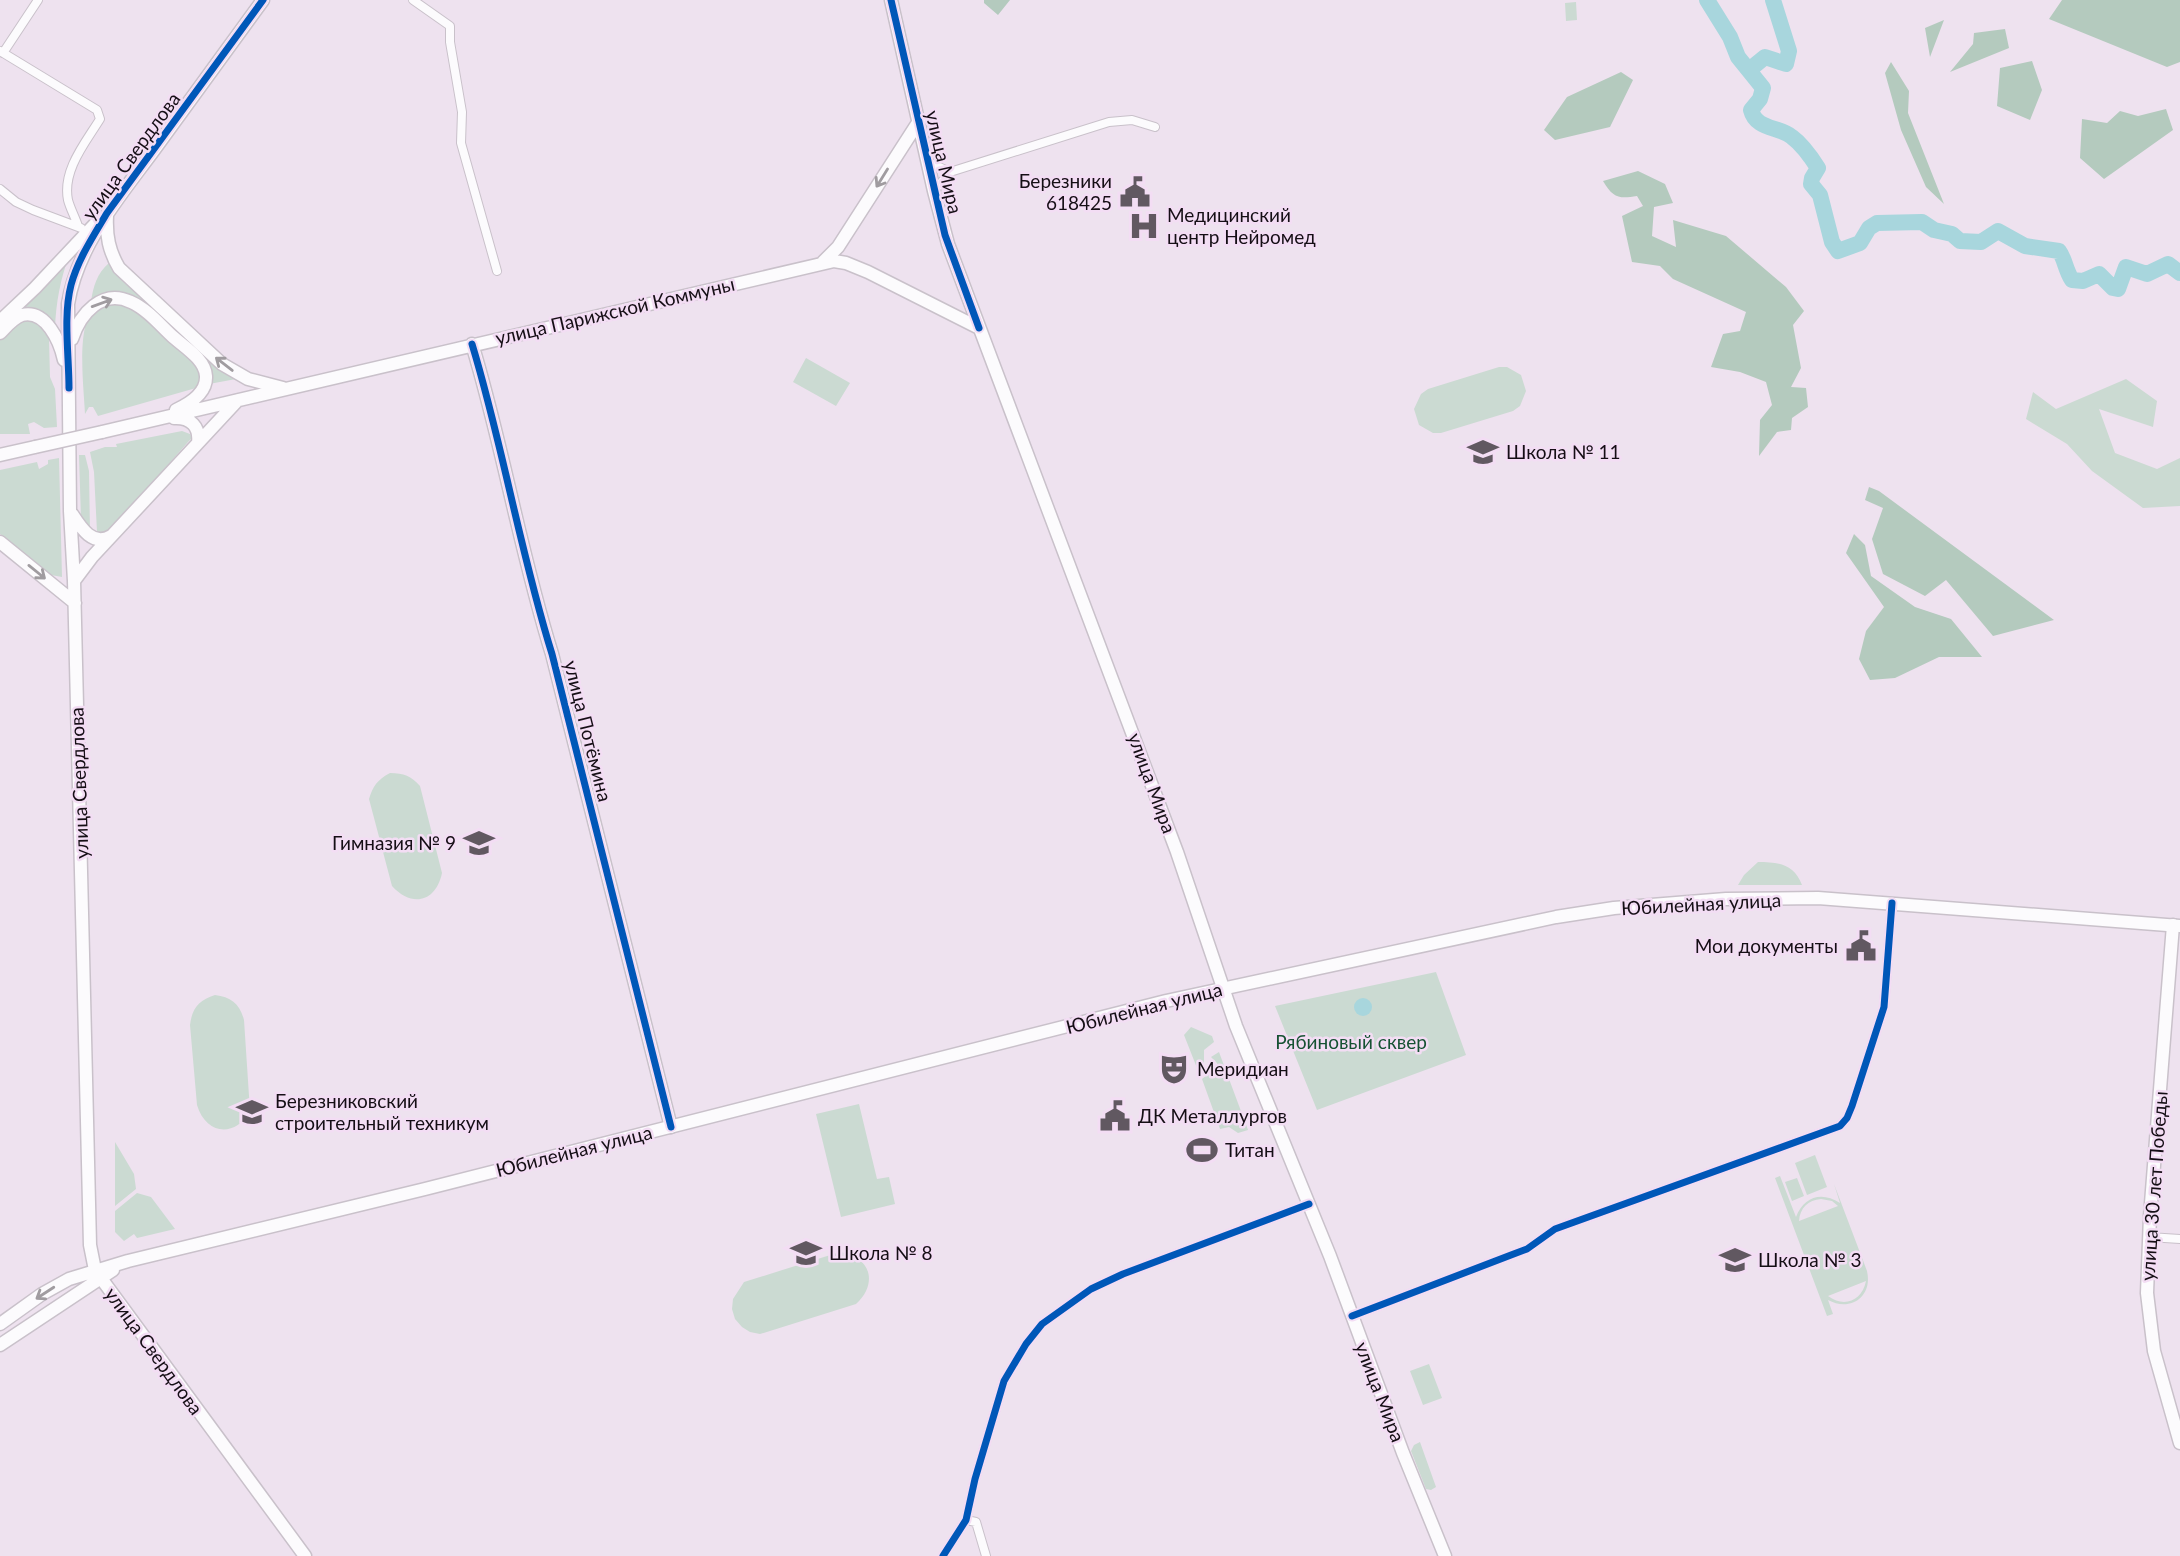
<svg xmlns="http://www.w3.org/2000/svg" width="2180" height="1556" font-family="Lato,sans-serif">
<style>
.green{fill:#cbdad2;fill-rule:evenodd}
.forest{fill:#b4cabe}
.water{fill:#a8d6dd}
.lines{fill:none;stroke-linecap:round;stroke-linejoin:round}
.river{stroke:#a8d6dd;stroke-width:16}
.street-casing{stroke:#c9c1ca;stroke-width:10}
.secondary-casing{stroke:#c9c1ca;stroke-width:15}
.primary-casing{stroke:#c9c1ca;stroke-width:15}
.street{stroke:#fcfbfd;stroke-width:8}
.secondary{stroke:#fcfbfd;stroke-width:12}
.primary{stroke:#fcfbfd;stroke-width:12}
.secondary-bridge-casing{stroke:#c9c1ca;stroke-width:15;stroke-linecap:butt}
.secondary-bridge{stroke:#fcfbfd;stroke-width:12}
.cycleway-casing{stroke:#f3ddf4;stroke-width:11}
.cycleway{stroke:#0057b8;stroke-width:7}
.oneway{stroke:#a09ca0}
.labels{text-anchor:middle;stroke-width:5;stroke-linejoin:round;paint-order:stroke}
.street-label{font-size:19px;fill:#150e15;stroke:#f3ddf4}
.poi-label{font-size:19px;fill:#150e15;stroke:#f3ddf4;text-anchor:start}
.park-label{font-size:19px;fill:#165233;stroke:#f3ddf4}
</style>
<rect width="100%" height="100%" fill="#eee2ef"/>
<!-- green -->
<path class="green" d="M1576,2L1577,20L1566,21L1565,3Z
M71,250C61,277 56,300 55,329L18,310Z
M109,263L219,367L236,379L209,384L210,372L143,304L91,302C93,287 97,273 109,263Z
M119,303L137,311L197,365L200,380L196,388L98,416L93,407H89L85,414C84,389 76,328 93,310C99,303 111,304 119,303Z
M24,317L39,323L49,338L50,377L55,389L57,427L44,428L34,422L28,424L30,434H0V336Z
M806,358L850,383L836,406L793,382Z
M1499,367H1507L1521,375L1526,391L1520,406L1513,411L1441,433H1433L1419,425L1414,409L1421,394L1428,389Z
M2126,379L2157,401L2153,427L2099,409L2115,453L2157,469L2180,458V506L2143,508L2092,471L2067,444L2026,419L2033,392L2056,409Z
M182,431L190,434L192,438L188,442L114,527L106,533L97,532L94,472L90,452L105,447H117L116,444Z
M79,455H85L89,471L90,532L81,520Z
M59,458L62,577L51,575L0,534V470L37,462L39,469L48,464V460Z
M390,773C404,773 411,776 420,786L442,873C436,902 412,908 392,886L369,799C373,786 377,780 390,773Z
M1758,862C1778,862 1794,864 1802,885H1738L1744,875Z
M1436,972L1466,1055L1317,1110L1275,1006Z
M215,995C231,997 240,1004 244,1020L250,1111C235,1138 206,1135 197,1105L190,1025C192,1008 199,1000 215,995Z
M1191,1027L1212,1036L1214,1042L1204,1050V1063L1197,1068L1184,1035Z
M1219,1052L1248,1130L1238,1133L1229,1127L1220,1129L1202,1079L1207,1075H1214L1218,1069L1217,1063L1211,1057Z
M859,1104L877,1179L889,1177L895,1204L841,1217L816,1114Z
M115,1142L134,1174L136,1189L115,1206Z
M1815,1155L1827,1187L1807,1195L1795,1163Z
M1780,1176L1796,1217C1804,1197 1821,1191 1840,1203L1834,1184L1867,1271C1873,1297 1850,1312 1828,1300L1833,1314L1827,1316L1775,1178ZM1821,1199L1832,1201L1838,1206L1799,1221C1800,1208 1808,1200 1821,1199ZM1866,1281C1862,1301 1844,1308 1828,1296Z
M1797,1178L1804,1196L1792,1201L1785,1182Z
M137,1193L151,1197L175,1229L137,1238L134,1234L124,1241L115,1232V1211Z
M840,1252C870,1256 879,1283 856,1304L760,1334L750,1332L742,1327L735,1319L732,1309L733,1299L744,1282Z
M1429,1364L1442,1398L1423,1405L1410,1371Z
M1420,1442L1436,1487L1431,1490L1426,1489L1411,1451L1414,1445Z"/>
<!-- forest -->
<path class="forest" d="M984,0H1010L998,15L984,3Z
M2062,0H2180V62L2167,67L2049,19Z
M1944,20L1930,57L1925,28Z
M2005,29L2009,48L1950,72L1973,44L1974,33Z
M2032,61L2042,90L2030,120L1997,106L2000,68Z
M1891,62L1909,91L1908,113L1944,204L1926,187L1901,130L1885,73Z
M1621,72L1633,80L1610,127L1555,140L1544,130L1567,97Z
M2166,109L2173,130L2104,179L2080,158L2082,119L2107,123L2120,111L2138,116Z
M1638,171L1665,184L1673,203L1654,207L1652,236L1676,247L1673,220L1726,236L1786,287L1804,311L1793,325L1801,368L1791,387L1806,388L1808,407L1792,418L1791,430L1777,432L1759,456L1760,420L1772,405L1766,382L1740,372L1711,367L1723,334L1740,331L1746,312L1673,279L1660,266L1632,262L1622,216L1643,206L1637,196C1619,199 1613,198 1603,181Z
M1869,487L1879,491L2054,620L1993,636L1946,580L1925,596L1883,574L1872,539L1883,508L1865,500Z
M1854,534L1865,545L1871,576L1915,607L1951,619L1982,657H1939L1895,678L1870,680L1859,659L1866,631L1884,607L1846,553Z"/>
<!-- water -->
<path class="water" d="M1354 1007a9 9 0 1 1 18 0a9 9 0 1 1-18 0Z"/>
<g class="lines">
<!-- river -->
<path class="river" d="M1707,0L1730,37L1738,57L1763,88L1760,99L1751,110C1756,130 1779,126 1792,137C1803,145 1811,157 1818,168L1812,178L1811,184L1820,195L1832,242L1838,251L1860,243L1869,228L1877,223L1922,222L1934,230L1952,234L1960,241L1981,242L1998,231L2025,246L2059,251C2065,259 2065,269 2072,280L2083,281L2099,274L2113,288L2118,289L2126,267L2147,274L2168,264L2180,273
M1749,70L1765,57L1786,64L1789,51L1773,0"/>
<!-- street casing -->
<g class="street-casing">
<path id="street" d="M413,0L450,26V42L462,112L461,143L497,271
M0,51L97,110L100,119C86,142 62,170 68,200C70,208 75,217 78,226
M3,53L38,0
M928,162L950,172
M0,189L16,202L33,210L81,228
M934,191L950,172L1109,122L1132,120L1155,127
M2149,1237L2180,1239
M1352,1316L1511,1255L1527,1249L1555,1229L1840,1126L1847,1118L1852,1106L1884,1007L1892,903
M966,1520L976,1522L986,1556
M943,1556L966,1520L975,1479L1004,1381L1026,1344L1042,1324L1091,1289L1123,1274L1309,1204"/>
</g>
<!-- secondary casing -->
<g class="secondary-casing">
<path id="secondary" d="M263,0C228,48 194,95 159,143C123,193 78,242 68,304L70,511L74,581L90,1245L95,1270L305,1556
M891,0L934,191L948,244L1177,852L1236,1026L1330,1256L1403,1453L1445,1556
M107,216C106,236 109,251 119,268L222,364L248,379L283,388
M823,262L838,247L919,121
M0,321L35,288L97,222
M0,333C6,327 13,318 22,315C46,309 60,342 64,360
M72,339C80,314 102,288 131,302C147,309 160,325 172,336C184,347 205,359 206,376C207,393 189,404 176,410
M472,344C503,446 520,552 552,654L671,1127
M174,418C191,417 200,427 198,443
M102,432L834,261L846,263L868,272L979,328
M0,455L35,447
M72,514C81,528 93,547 111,536
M0,542L75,603
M74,581L92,557L238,400
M2173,925L2150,1216L2147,1293L2154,1351L2180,1443"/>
</g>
<!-- primary casing -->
<g class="primary-casing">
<path id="primary" d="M0,1324L42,1294L69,1279L128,1261L425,1189L1166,1001L1556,917L1614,908L1726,899L1818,898L2180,926
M0,1345L113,1270"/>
</g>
<!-- street -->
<use href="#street" class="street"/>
<!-- secondary -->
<use href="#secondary" class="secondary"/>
<!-- primary -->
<use href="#primary" class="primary"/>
<!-- secondary-bridge casing -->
<g class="secondary-bridge-casing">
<path id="secondary-bridge" d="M35,447L102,432"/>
</g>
<!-- secondary-bridge -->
<use href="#secondary-bridge" class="secondary-bridge"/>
<!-- cycleway casing -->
<g class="cycleway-casing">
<path id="cycleway" d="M891,0L945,235L979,328
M472,344C503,446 520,552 552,654L671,1127
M69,388C69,356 63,316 71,285C78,259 94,235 107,213L263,0
M1352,1316L1511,1255L1527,1249L1555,1229L1840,1126L1847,1118L1852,1106L1884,1007L1892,903
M943,1556L966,1520L975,1479L1004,1381L1026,1344L1042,1324L1091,1289L1123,1274L1309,1204"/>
</g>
<!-- cycleway -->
<use href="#cycleway" class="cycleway"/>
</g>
<!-- one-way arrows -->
<defs><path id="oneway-shaft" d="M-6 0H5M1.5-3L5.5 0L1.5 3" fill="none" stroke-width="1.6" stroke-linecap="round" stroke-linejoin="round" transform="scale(1.75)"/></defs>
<g class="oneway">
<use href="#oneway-shaft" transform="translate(882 178) rotate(122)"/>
<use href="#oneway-shaft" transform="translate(102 303) rotate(-20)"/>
<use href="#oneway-shaft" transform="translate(224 364) rotate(-142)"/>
<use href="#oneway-shaft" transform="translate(37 572) rotate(39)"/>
<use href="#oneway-shaft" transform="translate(45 1293) rotate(147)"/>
</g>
<!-- icons -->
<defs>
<g id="civic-bare" transform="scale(2.415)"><path d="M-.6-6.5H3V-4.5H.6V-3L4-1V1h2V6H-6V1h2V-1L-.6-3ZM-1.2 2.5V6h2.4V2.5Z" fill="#615861" stroke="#f3ddf4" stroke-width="2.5" paint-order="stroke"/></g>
<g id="hospital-bare" transform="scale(2.415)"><path d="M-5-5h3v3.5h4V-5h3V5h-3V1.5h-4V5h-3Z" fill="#615861" stroke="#f3ddf4" stroke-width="2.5" paint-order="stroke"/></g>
<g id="school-bare" transform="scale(2.415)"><path d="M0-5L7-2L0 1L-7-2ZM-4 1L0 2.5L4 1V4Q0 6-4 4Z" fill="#615861" stroke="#f3ddf4" stroke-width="2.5" paint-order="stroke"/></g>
<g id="theatre-bare" transform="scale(2.415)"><path d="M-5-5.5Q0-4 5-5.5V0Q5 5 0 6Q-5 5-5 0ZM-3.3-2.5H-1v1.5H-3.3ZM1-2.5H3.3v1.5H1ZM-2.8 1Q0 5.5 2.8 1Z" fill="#615861" stroke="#f3ddf4" stroke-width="2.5" paint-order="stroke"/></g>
<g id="university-bare" transform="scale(2.415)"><path d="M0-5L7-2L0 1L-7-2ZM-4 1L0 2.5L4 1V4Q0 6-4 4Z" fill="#615861" stroke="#f3ddf4" stroke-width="2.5" paint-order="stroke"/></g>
<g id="stadium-bare" transform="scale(2.415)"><path d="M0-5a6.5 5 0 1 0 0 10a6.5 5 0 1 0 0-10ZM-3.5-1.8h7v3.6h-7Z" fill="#615861" stroke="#f3ddf4" stroke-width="2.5" paint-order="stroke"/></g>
</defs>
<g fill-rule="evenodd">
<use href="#civic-bare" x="1135" y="192"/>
<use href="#hospital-bare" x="1144" y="226"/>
<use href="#school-bare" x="1483" y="452"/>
<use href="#school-bare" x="479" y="843"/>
<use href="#civic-bare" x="1861" y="946"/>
<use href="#theatre-bare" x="1174" y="1069"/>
<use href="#university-bare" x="252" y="1112"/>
<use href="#civic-bare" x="1115" y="1116"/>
<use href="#stadium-bare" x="1202" y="1150"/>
<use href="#school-bare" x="806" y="1253"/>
<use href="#school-bare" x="1735" y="1260"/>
</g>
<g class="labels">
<!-- street labels -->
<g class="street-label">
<text transform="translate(131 156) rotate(-54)" y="7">улица Свердлова</text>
<text transform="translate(944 162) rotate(77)" y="7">улица Мира</text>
<text transform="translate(615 311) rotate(-13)" y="7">улица Парижской Коммуны</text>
<text transform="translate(588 731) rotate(76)" y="7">улица Потёмина</text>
<text transform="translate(79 783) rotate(-92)" y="7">улица Свердлова</text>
<text transform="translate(1152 783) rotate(70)" y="7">улица Мира</text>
<text transform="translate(1701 904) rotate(-3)" y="7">Юбилейная улица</text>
<text transform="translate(1144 1008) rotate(-14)" y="7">Юбилейная улица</text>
<text transform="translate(574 1151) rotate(-14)" y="7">Юбилейная улица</text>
<text transform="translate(2154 1186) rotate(-86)" y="7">улица 30 лет Победы</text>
<text transform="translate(154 1351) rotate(54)" y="7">улица Свердлова</text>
<text transform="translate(1380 1392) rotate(69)" y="7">улица Мира</text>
</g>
<!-- poi labels -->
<g class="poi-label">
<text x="1112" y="188" text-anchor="end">Березники<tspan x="1112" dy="22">618425</tspan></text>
<text x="1167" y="222">Медицинский<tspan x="1167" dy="22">центр Нейромед</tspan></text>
<text x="1506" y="459">Школа № 11</text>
<text x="456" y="850" text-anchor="end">Гимназия № 9</text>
<text x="1838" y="953" text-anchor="end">Мои документы</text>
<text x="1197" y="1076">Меридиан</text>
<text x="275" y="1108">Березниковский<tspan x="275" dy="22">строительный техникум</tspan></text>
<text x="1138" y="1123">ДК Металлургов</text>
<text x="1225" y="1157">Титан</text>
<text x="829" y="1260">Школа № 8</text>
<text x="1758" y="1267">Школа № 3</text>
</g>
<!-- park labels -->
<g class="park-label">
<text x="1351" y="1049">Рябиновый сквер</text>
</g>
</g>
</svg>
